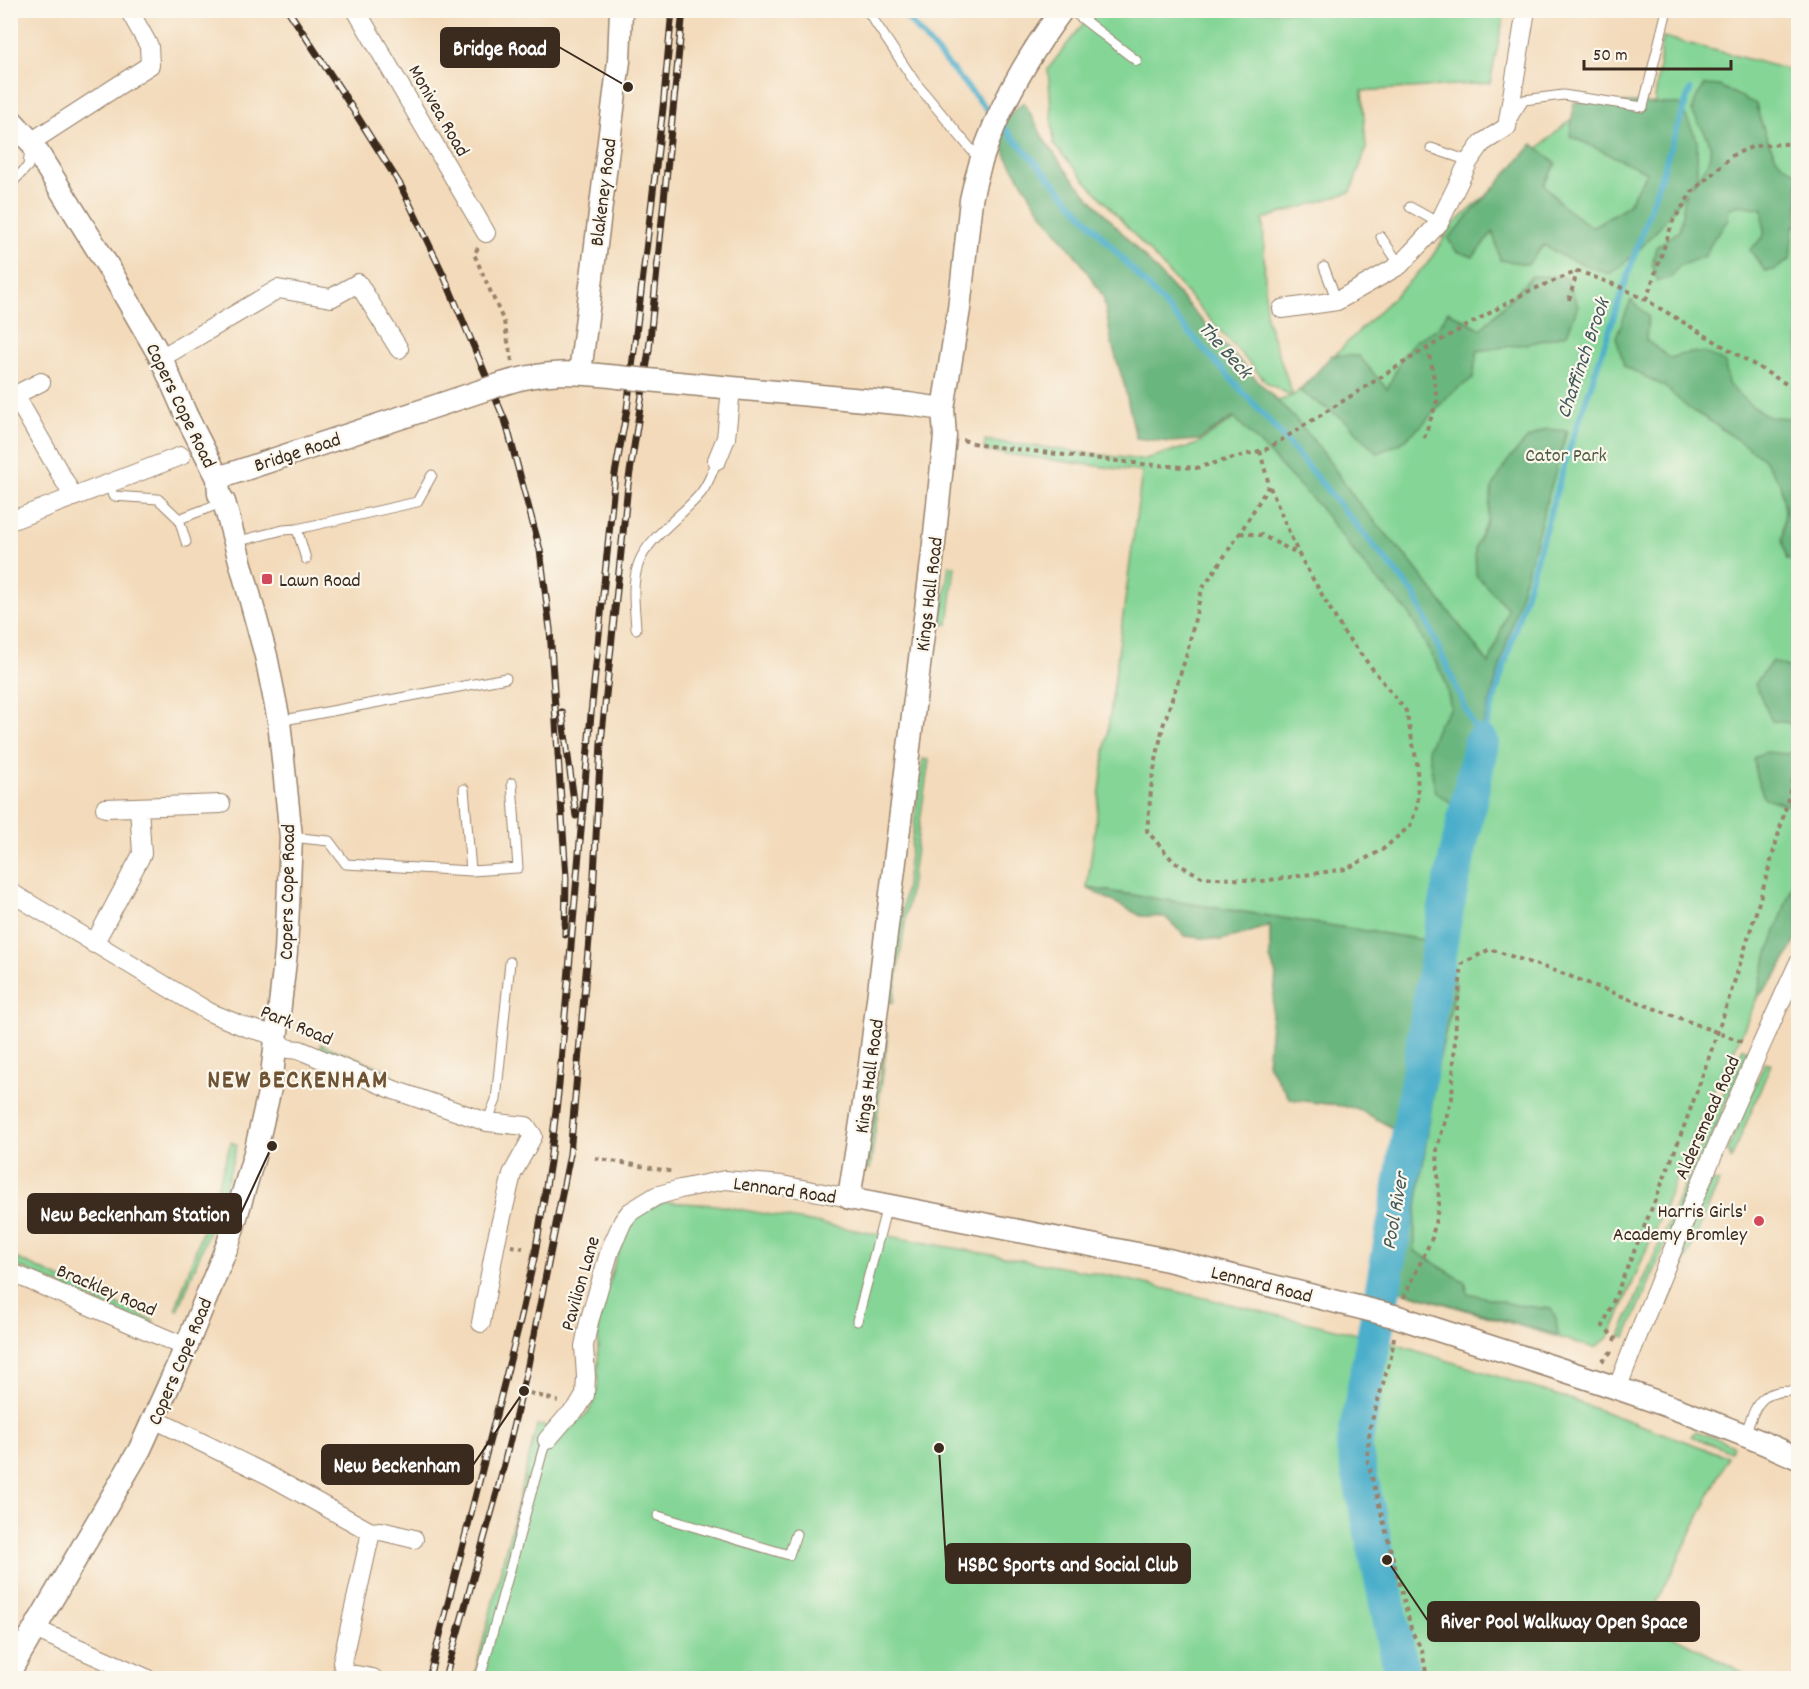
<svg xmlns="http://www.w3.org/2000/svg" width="1809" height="1689" font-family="Dekko,sans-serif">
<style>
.green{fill:#84d596;stroke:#60805a;stroke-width:1.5}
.forest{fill:#6bb67f;stroke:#53704e;stroke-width:1.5}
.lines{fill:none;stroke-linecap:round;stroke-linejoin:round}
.stream{stroke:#4cafcb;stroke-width:6}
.river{stroke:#4cafcb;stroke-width:36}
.service-casing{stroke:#97826c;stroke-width:11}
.minor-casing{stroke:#97826c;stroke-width:20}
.tertiary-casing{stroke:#97826c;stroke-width:25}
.path{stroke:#97826c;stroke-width:4;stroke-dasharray:4.5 4.5;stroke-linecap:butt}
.service{stroke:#fff;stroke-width:9}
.minor{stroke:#fff;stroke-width:18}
.tertiary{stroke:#fff;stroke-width:22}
.rail-casing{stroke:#3b2a1e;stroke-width:7}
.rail{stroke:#fbf7ec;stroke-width:4.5;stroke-dasharray:14;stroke-linecap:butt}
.tertiary-bridge-casing{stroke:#97826c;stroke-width:25;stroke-linecap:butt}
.tertiary-bridge{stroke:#fff;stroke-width:22}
.poi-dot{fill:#d1495b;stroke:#fbf7ec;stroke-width:2}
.labels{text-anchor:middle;stroke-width:4.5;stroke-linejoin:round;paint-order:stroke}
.street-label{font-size:20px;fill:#3b2a1e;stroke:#fbf7ec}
.park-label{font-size:20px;fill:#515d42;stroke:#fbf7ec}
.poi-label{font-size:20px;fill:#3b2a1e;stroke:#fbf7ec;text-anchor:start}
.water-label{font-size:21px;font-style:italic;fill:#41595b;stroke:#fbf7ec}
.district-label{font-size:26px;font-weight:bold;letter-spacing:1.5px;fill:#6f5335;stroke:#fbf7ec}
.leader{fill:none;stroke:#3b2a1e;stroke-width:2}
.callout-dot{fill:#3b2a1e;stroke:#fbf7ec;stroke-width:2}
.callout{fill:#3b2a1e;stroke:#3b2a1e;stroke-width:2}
.callout-label{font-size:21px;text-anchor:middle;font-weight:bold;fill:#fff}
</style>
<rect width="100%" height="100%" fill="#fbf7ec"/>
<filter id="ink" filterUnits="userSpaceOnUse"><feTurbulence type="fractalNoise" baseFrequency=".0167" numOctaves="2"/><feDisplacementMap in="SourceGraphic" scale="12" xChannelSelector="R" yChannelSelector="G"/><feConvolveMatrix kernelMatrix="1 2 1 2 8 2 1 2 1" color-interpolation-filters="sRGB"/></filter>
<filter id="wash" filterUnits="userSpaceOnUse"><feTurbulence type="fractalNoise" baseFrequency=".008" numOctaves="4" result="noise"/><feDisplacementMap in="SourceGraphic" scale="24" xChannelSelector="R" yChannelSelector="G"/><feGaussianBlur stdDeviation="1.35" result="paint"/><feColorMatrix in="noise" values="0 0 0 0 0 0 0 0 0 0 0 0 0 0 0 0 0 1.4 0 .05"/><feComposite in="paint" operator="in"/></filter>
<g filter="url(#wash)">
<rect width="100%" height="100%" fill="#f3daba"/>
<!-- green -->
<path class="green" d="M1093,11H1505L1490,83L1362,91L1366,149L1351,192L1263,219L1266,317L1293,396L1427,264L1453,225L1571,119L1650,138L1663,37L1798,72V902L1739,1040L1714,1088L1614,1327L1609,1337L1595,1348L1374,1283L1448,919L1479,726L1472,736L1431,941L1087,888L1142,472L984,451L985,440L1141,460L1195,445L1240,415L1292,396L1267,383L1054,145L1048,69Z
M949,565L955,566L948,624L941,625Z
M923,759L929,760L893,1003H890Z
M886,1033L888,1034L870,1169H866Z
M321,1044L391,1072L390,1077L321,1048Z
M1743,1048L1748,1051L1626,1337L1620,1336Z
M1765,1062L1771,1064L1731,1159L1728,1150Z
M231,1142L237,1145L224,1192L215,1195Z
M1711,1181L1719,1182L1668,1302L1662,1301Z
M665,1202L716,1205L1116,1277L1361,1335L1345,1468L1393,1678H474L537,1425L568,1429L588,1413L593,1403L598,1385V1323L616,1257L632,1222L646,1210Z
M210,1208L217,1210L178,1311L176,1308Z
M11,1256L154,1321L150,1326L11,1263Z
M1379,1339L1569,1399L1728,1457L1647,1623L1754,1678H1395L1357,1448Z
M1696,1431L1733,1445L1731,1452L1691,1436Z"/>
<!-- forest -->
<path class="forest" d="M1705,85L1719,86L1756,104C1759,119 1771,152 1781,163C1786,167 1793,170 1798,173V226L1793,225L1790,260L1774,270L1765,271L1750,250L1764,236L1763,209L1740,205L1729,208L1728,220L1714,238L1705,256L1679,266L1671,277L1658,281L1652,266L1656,247L1679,231L1686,192C1664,222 1641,254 1609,274L1564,257L1544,245L1528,264L1500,260L1493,232L1473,257L1456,251L1448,239L1533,144L1556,164L1544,184L1564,207L1592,227L1627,206L1647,172L1570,136L1574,102L1680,104L1697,140V176L1690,187C1701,177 1715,157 1709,141C1705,131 1697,121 1692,112L1697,96Z
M1024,102L1045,141L1071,177L1254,377L1300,424L1325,455L1356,500L1410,561L1489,664L1508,609L1476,575L1475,547L1487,521L1492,488L1507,462L1527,439L1546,429L1567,431L1478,743L1462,810L1435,792L1428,748L1439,723L1451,708L1444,678L1408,612L1367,569L1318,505L1234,417L1199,440L1171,442L1136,438L1124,384L1112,344L1103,296L1080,261L1039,209L1006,156L997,125Z
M1532,276L1566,277L1578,306L1567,334L1532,343L1477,351L1473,378L1449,395L1421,426L1401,443L1377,453L1347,422L1300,391L1332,355L1359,356L1387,389L1403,356L1415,341L1438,328L1448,311L1481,329Z
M1631,300L1648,316L1646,340L1670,358C1693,351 1704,349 1725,363L1728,384L1749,404L1769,417L1795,418L1798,423V561L1787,560L1782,540L1785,510L1780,483L1763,458L1713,423L1688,408L1664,386L1624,366L1616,337Z
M1772,661L1798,671V808L1764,798L1756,776L1754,758L1765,752L1788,754L1796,745L1790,723L1772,721L1755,684Z
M1798,876V937L1775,978L1757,998L1765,962L1792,886Z
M1087,888L1431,941L1456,985L1436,1074L1415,1221V1251L1465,1282L1468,1293L1516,1305L1551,1309L1556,1318L1558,1335L1398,1290L1378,1275L1395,1194L1402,1147L1393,1128L1356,1108L1290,1099L1267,1063L1276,975L1270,958V925L1248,933L1220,940L1185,936L1165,917L1141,916Z"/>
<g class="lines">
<!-- stream -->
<path class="stream" d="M900,10L992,115
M1001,124L1278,431L1415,595L1481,743
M1481,743L1568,453L1690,90"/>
<!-- river -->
<path class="river" d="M1403,1678L1354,1448L1397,1211L1443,923L1481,743"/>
</g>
</g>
<g filter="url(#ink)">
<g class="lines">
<!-- service casing -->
<g class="service-casing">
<path id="service" d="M867,10L915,82L979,159
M1071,10L1137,61
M1513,117L1524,100L1563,95L1643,107L1667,10
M1431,148L1469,161
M10,185L28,166L30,147
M1410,207L1439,223
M1381,237L1400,265
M1324,267L1337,301
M109,484L113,496L158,499L179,519
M297,529L417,502L432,475
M186,542L179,519L224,502
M235,542L283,530L297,529L306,559
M636,629C635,608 631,586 638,565C646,539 683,515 701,493C708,484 713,471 717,460
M279,721L506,678
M464,789L471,871
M291,837L329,841L346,864L471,871L518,868L512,783
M487,1122L496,1100L510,962
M857,1321L887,1206
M1745,1434C1758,1400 1760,1390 1798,1391
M658,1516L789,1555L796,1534
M480,1678L543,1450L547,1440"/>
</g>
<!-- minor casing -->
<g class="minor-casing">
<path id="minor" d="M356,10L486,233
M31,142L150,65L149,46L129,10
M1282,309L1337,301L1400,265L1439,223L1469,161L1482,143L1507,127L1526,10
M161,358L278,289L331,298L358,283L399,349
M41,382L15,395L73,496
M717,460L726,438L731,389
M10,521L181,456
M105,808L221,804
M10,892L209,1012L245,1027L267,1033L288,1049L300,1050L394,1090L487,1122L526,1126L533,1136L512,1174L496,1242L481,1323
M94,944L142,854L139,807
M10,1272L186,1347
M1617,1389C1672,1245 1734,1104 1798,964
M154,1419L268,1475L371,1532
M547,1440L566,1418L578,1407L585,1395L586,1377L584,1346L589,1322L610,1250L623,1221L630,1212L656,1196L680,1189L725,1180L782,1185L849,1198
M35,1629L146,1678
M373,1678L345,1673L342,1662L371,1532L381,1531L414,1539"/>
</g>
<!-- tertiary casing -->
<g class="tertiary-casing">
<path id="tertiary" d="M1062,10C1020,67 985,130 971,200L959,309L943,409L945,436L933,553L869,1072L849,1198L1168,1260L1398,1317C1532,1361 1669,1400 1798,1458
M10,119L31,142L109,268L161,358L186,415L218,478L219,494L224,502L266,656L279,721L291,837L286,952L271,1084L255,1153L228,1244L186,1347L140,1449L10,1671
M580,373L619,61L621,10
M668,382L908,404L943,409
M502,384C546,370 574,372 619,377
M218,478L442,404"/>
</g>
<!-- path -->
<path class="path" d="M478,248L474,254L504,322L512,361
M1569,300L1577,272
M1646,300L1673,221L1692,192L1733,155L1754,146L1798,143
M1424,438L1437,401L1432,366L1427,348
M963,440L980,445L1143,464L1196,468L1267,449L1427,348L1527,292L1578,271L1618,286L1646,300L1798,391
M1260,451L1269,485L1240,533L1202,589L1186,657L1163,726L1152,780L1147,831L1174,862L1202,877L1263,881L1346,869L1382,850L1410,826L1418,805L1417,763L1406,711L1344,633L1298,553L1269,485
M1240,533L1261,535L1297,553
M595,1158L674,1172
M511,1246L523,1248
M1404,1298L1432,1238L1439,1204L1437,1148L1452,1098L1456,1018L1462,964L1490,949L1564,974L1745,1043
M1394,1337L1391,1357L1370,1427L1367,1458L1412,1632L1422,1650L1427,1678
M1614,1341L1615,1338L1603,1326C1626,1270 1650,1214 1672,1158C1722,1028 1764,895 1798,760
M1602,1361L1612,1351
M530,1393L558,1401"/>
<!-- service -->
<use href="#service" class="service"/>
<!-- minor -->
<use href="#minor" class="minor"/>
<!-- tertiary -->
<use href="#tertiary" class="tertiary"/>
<!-- rail casing -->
<g class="rail-casing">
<path id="rail" d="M288,10L342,92L401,186L444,276L506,423L540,550L550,629L566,878L565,935
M562,712L576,816
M429,1678L519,1325L535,1254L550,1162L559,1085L591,714L615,474L627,409L663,108L672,10
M445,1678L498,1489L527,1370L570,1154L593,894L601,743L628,485L649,350L683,10"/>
</g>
<!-- rail -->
<use href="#rail" class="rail"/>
<!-- tertiary-bridge casing -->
<g class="tertiary-bridge-casing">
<path id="tertiary-bridge" d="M619,377L668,382
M442,404L502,384"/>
</g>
<!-- tertiary-bridge -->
<use href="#tertiary-bridge" class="tertiary-bridge"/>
</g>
</g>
<!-- markers -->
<g class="poi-dot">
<rect x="261" y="573" width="12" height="12" rx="3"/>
<circle cx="1759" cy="1221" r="6"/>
</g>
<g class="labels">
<!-- street labels -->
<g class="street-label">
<text transform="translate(440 110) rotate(60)" y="7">Monivea Road</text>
<text transform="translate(602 192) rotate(-83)" y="7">Blakeney Road</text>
<text transform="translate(182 405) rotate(64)" y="7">Copers Cope Road</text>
<text transform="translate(297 451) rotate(-18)" y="7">Bridge Road</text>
<text transform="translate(928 594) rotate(-83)" y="7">Kings Hall Road</text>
<text transform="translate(286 892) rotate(-89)" y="7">Copers Cope Road</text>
<text transform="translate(297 1024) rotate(23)" y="7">Park Road</text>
<text transform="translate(868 1076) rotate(-82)" y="7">Kings Hall Road</text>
<text transform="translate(1706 1117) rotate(-66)" y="7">Aldersmead Road</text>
<text transform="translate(785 1189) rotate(8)" y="7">Lennard Road</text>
<text transform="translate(579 1283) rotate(-74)" y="7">Pavilion Lane</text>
<text transform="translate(1262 1283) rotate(14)" y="7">Lennard Road</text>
<text transform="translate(107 1289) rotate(23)" y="7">Brackley Road</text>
<text transform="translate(179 1361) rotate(-67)" y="7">Copers Cope Road</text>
</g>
<!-- park labels -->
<g class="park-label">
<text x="1566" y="461">Cator Park</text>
</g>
<!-- poi labels -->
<g class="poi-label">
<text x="279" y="586">Lawn Road</text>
<text x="1747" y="1217" text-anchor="end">Harris Girls'<tspan x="1747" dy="23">Academy Bromley</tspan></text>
</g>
<!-- water labels -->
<g class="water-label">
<text transform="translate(1226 349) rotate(48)" y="7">The Beck</text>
<text transform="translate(1582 358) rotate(-71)" y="7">Chaffinch Brook</text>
<text transform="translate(1394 1211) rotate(-80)" y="7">Pool River</text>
</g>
<!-- district labels -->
<g class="district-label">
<text x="298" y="1087">NEW BECKENHAM</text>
</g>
</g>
<!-- callouts -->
<path class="leader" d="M628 87L559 47M272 1146L241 1213M524 1391L473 1465M939 1448L946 1563M1387 1560L1428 1621"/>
<g class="callout-dot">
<circle cx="628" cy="87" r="6"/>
<circle cx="272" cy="1146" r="6"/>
<circle cx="524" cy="1391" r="6"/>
<circle cx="939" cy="1448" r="6"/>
<circle cx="1387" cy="1560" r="6"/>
</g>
<g class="callout">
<rect x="441" y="28" width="118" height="39" rx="6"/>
<rect x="28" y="1194" width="213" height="39" rx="6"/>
<rect x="322" y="1445" width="151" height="39" rx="6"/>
<rect x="946" y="1544" width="244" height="39" rx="6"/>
<rect x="1428" y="1602" width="271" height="39" rx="6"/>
</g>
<g class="callout-label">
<text x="500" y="55">Bridge Road</text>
<text x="135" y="1221">New Beckenham Station</text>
<text x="397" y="1472">New Beckenham</text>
<text x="1068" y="1571">HSBC Sports and Social Club</text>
<text x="1564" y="1628">River Pool Walkway Open Space</text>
</g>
<!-- margin -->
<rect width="1809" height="1689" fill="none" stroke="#fbf7ec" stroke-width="36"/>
<!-- scale -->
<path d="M1584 60v9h147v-9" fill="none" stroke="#3b2a1e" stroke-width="3"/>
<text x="1593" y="60" font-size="18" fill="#3b2a1e" stroke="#fbf7ec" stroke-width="4.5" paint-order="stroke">50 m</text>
</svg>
